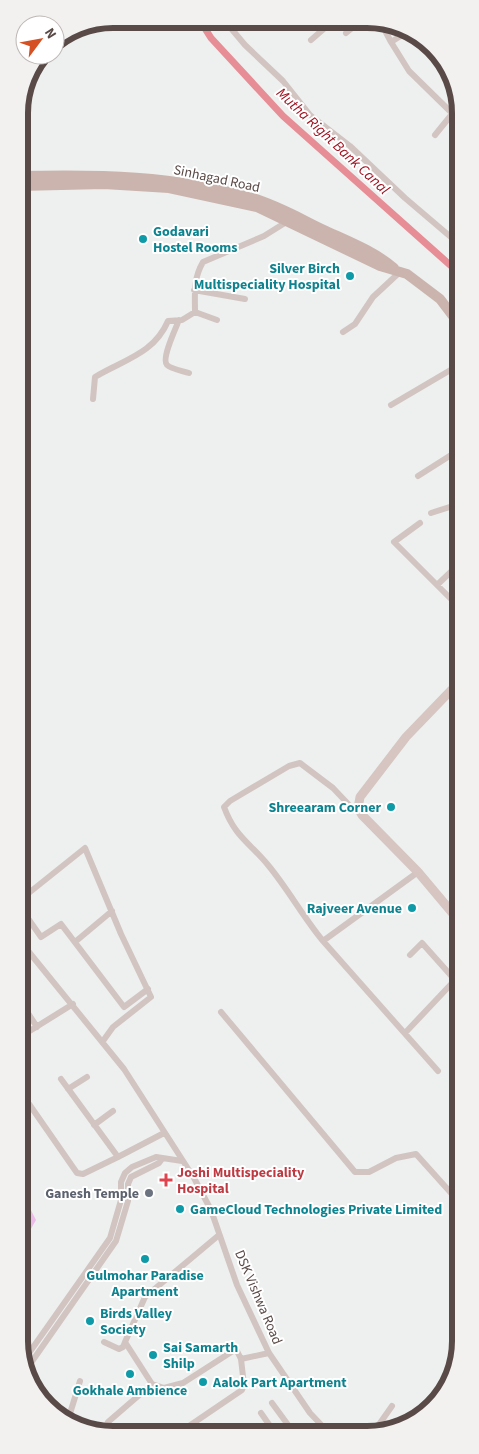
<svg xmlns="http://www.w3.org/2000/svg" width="479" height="1454" font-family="'Source Sans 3',sans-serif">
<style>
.green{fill:#ecbde8}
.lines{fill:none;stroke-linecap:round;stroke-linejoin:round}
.canal{stroke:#e78d96;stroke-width:7}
.street{stroke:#d2c4c1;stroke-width:6}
.secondary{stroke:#d6c5c1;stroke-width:9}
.primary{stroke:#cbb4ae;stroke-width:10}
.culture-dot{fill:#0f9aa8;stroke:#fff;stroke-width:2}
.health-dot{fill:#e0444e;stroke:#fff;stroke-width:2}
.worship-dot{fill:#6b7280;stroke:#fff;stroke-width:2}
.labels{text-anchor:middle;stroke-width:4;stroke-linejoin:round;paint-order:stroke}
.street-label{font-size:14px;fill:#5a4a47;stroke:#fff}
.culture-label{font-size:14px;font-weight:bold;fill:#0d838f;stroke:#fff;text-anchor:start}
.health-label{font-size:14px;font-weight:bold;fill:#be3a42;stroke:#fff;text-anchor:start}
.worship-label{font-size:14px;font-weight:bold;fill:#5b616d;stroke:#fff;text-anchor:end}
.water-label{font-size:15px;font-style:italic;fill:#a01321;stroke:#fff}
.rim{fill:none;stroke:#5a4a47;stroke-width:6}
</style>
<rect width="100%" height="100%" fill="#edf0ef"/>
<!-- green -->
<path class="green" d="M20,1189L36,1220L20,1248Z"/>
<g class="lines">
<!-- canal -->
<path class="canal" d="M199,19L211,38L283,116L459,273"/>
<!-- street -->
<path class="street" d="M224,20L245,45L283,81L310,115L350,146L405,198L459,244
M380,21L391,42L409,71L459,120
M346,33L362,20
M311,40L334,20
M391,42L407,32
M435,135L452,114
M194,290L245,299
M195,312L217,320
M179,320C176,328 161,359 167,365C171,369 183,371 189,373
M343,332L355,324L373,297L401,271
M93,399L95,377C123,360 154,354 168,321L182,320L195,312C195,294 193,279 203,262L264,236L288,221
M391,405L459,365
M418,476L459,450
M431,513L459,504
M420,523L394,542L459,607
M437,585L457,566
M358,808L351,807L333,788L300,763L289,766L230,801L224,807C235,837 250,843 268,865C288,889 303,917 323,941L418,872
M20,900L85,848L121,934L151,997L113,1027L103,1041
M20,907L41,937L61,924L124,1007L148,989
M20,941L124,1069L194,1178L211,1210L237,1285L269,1353L310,1413L329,1433
M323,941L438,1071
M75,942L112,911
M410,955L422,943L455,980L460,976
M20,1001L37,1027
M221,1012L355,1172H369L396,1158L416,1154L460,1203
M405,1033L455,980L460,987
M20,1037L73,1004
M61,1079L118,1157L164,1133
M68,1089L87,1077
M20,1091L77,1173L83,1174L118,1157
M94,1125L113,1111
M219,1235L145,1297L125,1342L152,1384L164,1388L183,1383L236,1349L241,1359L269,1353
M104,1342L119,1349L123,1347L125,1342
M22,1363L110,1238L121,1200V1182L125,1173L132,1167L156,1157L182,1161
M26,1370L116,1241L128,1201V1184L131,1177L159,1163L162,1159
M272,1403L294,1433
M261,1413L275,1433
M68,1420L80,1381
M189,1426L242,1390L244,1385L241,1359
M103,1433L108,1422L152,1384
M373,1433L392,1406"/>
<!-- secondary -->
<path class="secondary" d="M459,682L406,737L360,797L358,808L362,815L418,872L460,922"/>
<!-- primary -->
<path class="primary" d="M19,176C98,174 175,175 252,198C277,205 301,219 324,230C348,241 374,251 394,268
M19,186L104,184L169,188L257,207L380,266L407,274L440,299L459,324"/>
</g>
<!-- markers -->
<g class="culture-dot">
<circle cx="143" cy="239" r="5"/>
<circle cx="350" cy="276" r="5"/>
<circle cx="391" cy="807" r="5"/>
<circle cx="412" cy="908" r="5"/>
<circle cx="180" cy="1209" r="5"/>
<circle cx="145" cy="1259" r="5"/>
<circle cx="90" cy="1321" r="5"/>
<circle cx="153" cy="1355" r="5"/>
<circle cx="130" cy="1374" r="5"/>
<circle cx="203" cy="1382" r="5"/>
</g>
<path class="health-dot" d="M163.5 1172.5h5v5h5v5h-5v5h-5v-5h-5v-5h5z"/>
<circle class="worship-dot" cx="149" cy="1193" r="5"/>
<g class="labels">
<!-- street labels -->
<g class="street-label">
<text transform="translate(217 178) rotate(12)" y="5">Sinhagad Road</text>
<text transform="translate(259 1297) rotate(67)" y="5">DSK Vishwa Road</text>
</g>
<!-- culture labels -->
<g class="culture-label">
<text x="153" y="236">Godavari<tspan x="153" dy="16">Hostel Rooms</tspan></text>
<text x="340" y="273" text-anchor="end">Silver Birch<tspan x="340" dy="16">Multispeciality Hospital</tspan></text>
<text x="381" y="812" text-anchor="end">Shreearam Corner</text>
<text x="402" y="913" text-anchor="end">Rajveer Avenue</text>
<text x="190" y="1214">GameCloud Technologies Private Limited</text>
<text x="145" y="1280" text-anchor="middle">Gulmohar Paradise<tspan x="145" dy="16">Apartment</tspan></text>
<text x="100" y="1318">Birds Valley<tspan x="100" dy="16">Society</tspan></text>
<text x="163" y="1352">Sai Samarth<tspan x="163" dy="16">Shilp</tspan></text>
<text x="213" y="1387">Aalok Part Apartment</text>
<text x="130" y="1395" text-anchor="middle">Gokhale Ambience</text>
</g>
<!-- health labels -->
<g class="health-label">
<text x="177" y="1177">Joshi Multispeciality<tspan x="177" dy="16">Hospital</tspan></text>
</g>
<!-- worship labels -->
<g class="worship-label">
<text x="139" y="1198">Ganesh Temple</text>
</g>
<!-- water labels -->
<g class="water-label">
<text transform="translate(333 141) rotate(43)" y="5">Mutha Right Bank Canal</text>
</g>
</g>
<!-- crop -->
<path d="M0 0H479V1454H0ZM113 28H367A85 85 0 0 1 452 113V1341A85 85 0 0 1 367 1426H113A85 85 0 0 1 28 1341V113A85 85 0 0 1 113 28Z" fill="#f2f1f0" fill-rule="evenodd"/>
<path class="rim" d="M113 28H367A85 85 0 0 1 452 113V1341A85 85 0 0 1 367 1426H113A85 85 0 0 1 28 1341V113A85 85 0 0 1 113 28Z"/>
<!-- north arrow -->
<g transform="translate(40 40) rotate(58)"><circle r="24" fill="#ffffff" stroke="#bdb7b5"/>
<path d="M0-4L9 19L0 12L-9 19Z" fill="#d55022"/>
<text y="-8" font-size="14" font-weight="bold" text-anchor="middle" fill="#5a4a47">N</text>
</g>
</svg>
